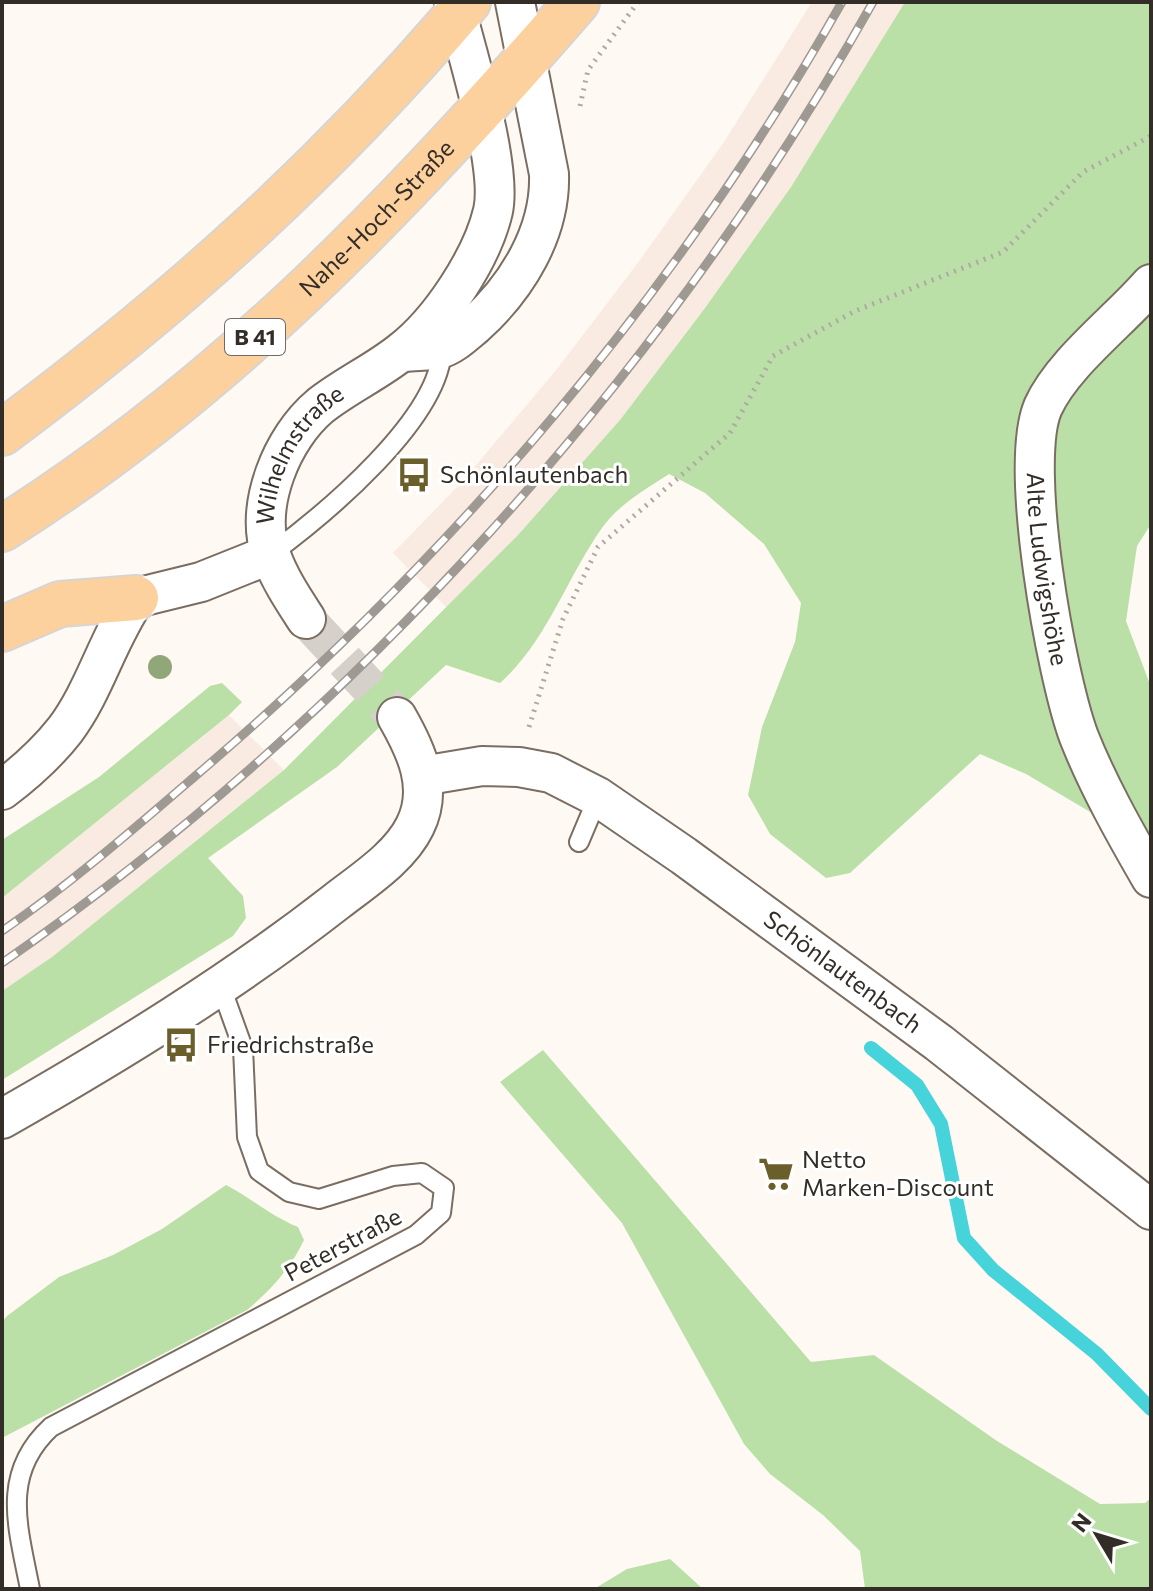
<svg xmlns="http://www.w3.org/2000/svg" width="1153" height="1591" font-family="Commissioner,sans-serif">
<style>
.built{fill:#f9ebe1}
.green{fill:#bae0a7}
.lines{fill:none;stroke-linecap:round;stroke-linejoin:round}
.stream{stroke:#46d3da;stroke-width:14}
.street-tunnel{stroke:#d6d0cb;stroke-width:38;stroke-dasharray:38 19;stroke-linecap:butt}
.lane-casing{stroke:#7a6d62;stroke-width:22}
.street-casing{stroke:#7a6d62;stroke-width:42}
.primary-casing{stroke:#d6d5d4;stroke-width:48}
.path{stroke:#afa9a4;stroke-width:5;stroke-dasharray:2 6;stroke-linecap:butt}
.lane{stroke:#fff;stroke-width:18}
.street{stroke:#fff;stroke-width:38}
.primary{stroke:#fdd19e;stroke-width:44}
.rail-casing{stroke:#9f9994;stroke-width:9}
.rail{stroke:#fff;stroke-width:6;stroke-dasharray:18;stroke-linecap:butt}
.tree{fill:#91a77a}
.labels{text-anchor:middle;stroke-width:6;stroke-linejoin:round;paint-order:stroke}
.shield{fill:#fff;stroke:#706c68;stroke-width:2}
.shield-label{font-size:22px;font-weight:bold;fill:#332d28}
.street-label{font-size:24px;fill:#332d28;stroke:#fff}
.poi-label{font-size:24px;fill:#332d28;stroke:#fff;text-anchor:start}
</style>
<rect width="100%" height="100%" fill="#fff9f4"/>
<!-- built -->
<path class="built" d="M812,2H905L791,187L705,308L620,420L518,535L447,608L393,553L461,483L557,369L640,260L724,142Z
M229,715L284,770L52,957L2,991V898Z"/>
<!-- green -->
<path class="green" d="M905,2H1151V524L1137,546L1126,621L1151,687V848L1026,774L980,754L850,873L826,878L770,834L748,795L762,727L795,642L801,603L764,544L705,493L669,474C645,490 619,504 602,528C566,579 547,641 500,683L446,665L337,767L208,858L243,896L246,918L233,936L2,1080V991L52,957L284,770L518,535L620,420L705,308L791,187Z
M222,683L242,702L229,715L2,898V840L99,777L210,686Z
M543,1050L811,1362L874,1355L997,1441L1100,1504L1145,1503L1151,1498V1589H865L860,1551L823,1515L770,1474L744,1444L622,1223L500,1082Z
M226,1185C251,1198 271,1216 298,1227L304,1240C290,1269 272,1289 247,1310L2,1438V1322L7,1316L59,1277L113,1255L162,1229Z
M670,1559L703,1589H594L627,1569Z"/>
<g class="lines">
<!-- stream -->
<path class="stream" d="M871,1048L917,1085L941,1124L964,1238L993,1270L1097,1354L1151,1409"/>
<!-- street-tunnel -->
<path class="street-tunnel" d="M306,619L397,717"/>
<!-- lane casing -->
<g class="lane-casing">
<path id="lane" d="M271,554C325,514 440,419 442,349
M579,842L598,797
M30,1589C18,1527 0,1474 51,1427L416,1235L441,1213L444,1188L422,1173L393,1176L319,1199L289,1192L259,1171L247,1137L243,1048L221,987"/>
</g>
<!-- street casing -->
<g class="street-casing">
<g id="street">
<path id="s1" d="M1151,284C1119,321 1063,363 1043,407C1018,465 1056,675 1079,737C1098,785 1125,833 1151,878"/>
<path d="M402,352C414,351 428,351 439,349C452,346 465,333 475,325C517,287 551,232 549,174L515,2"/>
<path id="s2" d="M306,619C293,599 279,578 271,555C254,505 282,438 320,406C345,386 376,372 401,352C440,322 482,258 493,211C503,166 466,51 454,2"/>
<path id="s3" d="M422,776L482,766L519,767L551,773L598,797L684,856L939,1043L1151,1210"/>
<path d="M2,790C26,772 47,753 65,730C95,690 107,640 136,598L201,582L271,554"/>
<path d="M2,1119C118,1053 232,983 337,901C364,880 400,857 415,826C434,788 416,750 397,717"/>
</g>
</g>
<!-- primary casing -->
<g class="primary-casing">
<g id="primary">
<path d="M2,433C179,301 325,170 468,2"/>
<path id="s4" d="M2,529C227,387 404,201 577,2"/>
<path d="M2,629L60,604L136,598"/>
</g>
</g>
<!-- path -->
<path class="path" d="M580,106L588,70L638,2
M529,727L563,619L598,547L730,433L773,356L855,311L1003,252L1083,172L1151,136"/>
<!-- lane -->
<use href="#lane" class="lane"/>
<!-- street -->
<use href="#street" class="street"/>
<!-- primary -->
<use href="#primary" class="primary"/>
<!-- rail casing -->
<g class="rail-casing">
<path id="rail" d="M2,931C72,883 136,827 200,772C454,555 677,294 842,2
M2,963C354,719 664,375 873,2"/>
</g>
<!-- rail -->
<use href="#rail" class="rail"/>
</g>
<!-- trees -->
<circle class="tree" cx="160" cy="667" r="12"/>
<!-- icons -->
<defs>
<g id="bus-bare" transform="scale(2.76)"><path d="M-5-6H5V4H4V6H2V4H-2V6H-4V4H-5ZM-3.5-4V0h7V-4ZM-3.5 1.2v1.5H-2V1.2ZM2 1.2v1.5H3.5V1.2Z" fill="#6a5e2b" stroke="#fff" stroke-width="2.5" paint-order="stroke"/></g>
<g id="supermarket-bare" transform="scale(2.76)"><path d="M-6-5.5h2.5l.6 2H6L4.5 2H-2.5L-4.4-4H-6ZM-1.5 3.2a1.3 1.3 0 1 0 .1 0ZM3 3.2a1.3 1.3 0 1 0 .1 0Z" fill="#6a5e2b" stroke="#fff" stroke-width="2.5" paint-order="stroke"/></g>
</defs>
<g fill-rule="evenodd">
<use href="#bus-bare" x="414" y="475"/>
<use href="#bus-bare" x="181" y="1045"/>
<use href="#supermarket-bare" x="776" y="1174"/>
</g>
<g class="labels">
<!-- shield labels -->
<rect class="shield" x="225" y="319" width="60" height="36" rx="6"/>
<g class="shield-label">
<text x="255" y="345">B 41</text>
</g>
<!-- street labels -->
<g class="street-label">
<text dy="8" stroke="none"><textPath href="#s4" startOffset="488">Nahe-Hoch-Straße</textPath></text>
<text dy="8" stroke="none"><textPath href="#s2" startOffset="184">Wilhelmstraße</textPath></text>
<text dy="8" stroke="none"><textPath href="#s1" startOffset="328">Alte Ludwigshöhe</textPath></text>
<text dy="8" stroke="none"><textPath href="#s3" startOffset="484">Schönlautenbach</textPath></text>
<text transform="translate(343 1245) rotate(-28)" y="8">Peterstraße</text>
</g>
<!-- poi labels -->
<g class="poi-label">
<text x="440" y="483">Schönlautenbach</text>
<text x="207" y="1053">Friedrichstraße</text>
<text x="802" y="1168">Netto<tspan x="802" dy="28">Marken-Discount</tspan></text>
</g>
</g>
<!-- border -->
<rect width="1153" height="1591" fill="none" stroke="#332d28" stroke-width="8"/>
<!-- north arrow -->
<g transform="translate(1097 1535) rotate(308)" stroke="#ffffff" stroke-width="6" paint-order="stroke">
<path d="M0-6L14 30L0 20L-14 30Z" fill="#332d28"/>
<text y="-12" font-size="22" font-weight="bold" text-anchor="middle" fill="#332d28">N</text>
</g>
</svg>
